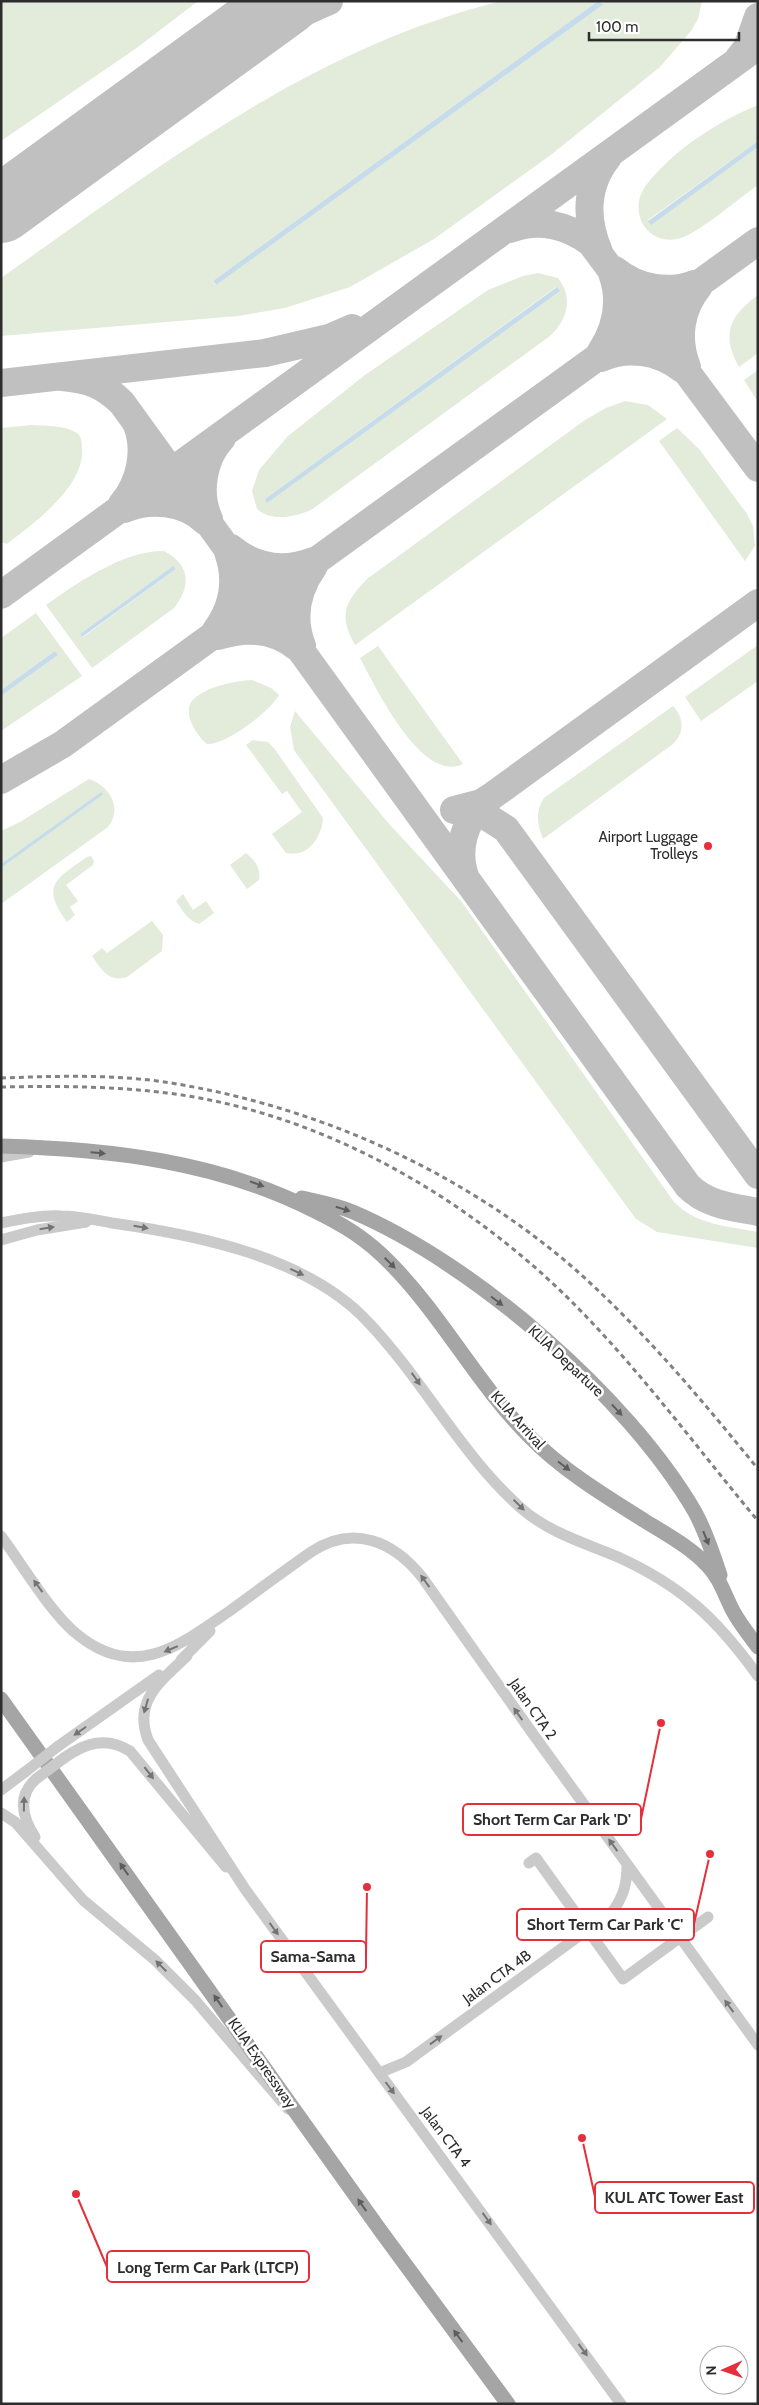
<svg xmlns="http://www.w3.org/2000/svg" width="759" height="2405" font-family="Cabin,sans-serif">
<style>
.green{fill:#e3ebdb;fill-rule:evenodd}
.water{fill:#c6dceb}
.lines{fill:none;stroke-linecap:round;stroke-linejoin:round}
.stream{stroke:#c6dceb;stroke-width:3}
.taxiway{stroke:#c0c0c0;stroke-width:28}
.runway{stroke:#c0c0c0;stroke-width:68}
.minor{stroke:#cacaca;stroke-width:11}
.major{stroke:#a5a5a5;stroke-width:15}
.rail{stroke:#828282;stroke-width:3;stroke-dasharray:5 4;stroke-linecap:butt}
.minor-bridge{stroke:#cacaca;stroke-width:11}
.oneway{fill:#5d5d5d}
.oneway2{fill:#747474}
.poi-dot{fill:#e52f3a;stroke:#fff;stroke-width:2}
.labels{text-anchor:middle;stroke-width:5;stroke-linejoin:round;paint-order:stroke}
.poi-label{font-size:15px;fill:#2d2d2d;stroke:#fff;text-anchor:end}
.street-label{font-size:15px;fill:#2d2d2d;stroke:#fff}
.leader{fill:none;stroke:#e52f3a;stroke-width:2}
.callout-dot{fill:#e52f3a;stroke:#fff;stroke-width:2}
.callout{fill:#fff;stroke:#e52f3a;stroke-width:2}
.callout-label{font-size:16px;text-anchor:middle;font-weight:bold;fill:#2d2d2d}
</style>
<rect width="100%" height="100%" fill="#fff"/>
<!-- green -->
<path class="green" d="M1,1H198L138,47L1,141Z
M502,1H598L213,281L215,285L604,4L602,1H702L698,19L691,31L660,67L634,88L552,154L434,239L350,287L285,308L238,316L1,336V278C157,168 312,47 502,1Z
M758,105V141L648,220L651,224L758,147V185C738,199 707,226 686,236C651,252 624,213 647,184C675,149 717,122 758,105Z
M538,273L558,278C574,298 567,320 550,336L311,510C294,517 272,522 257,509L252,491L259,470L288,436L365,375L488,290L523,276ZM556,287L559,291L267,502L265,499Z
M758,295V353L739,367C721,335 729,316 758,295Z
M758,370V402L744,380Z
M625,401L648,405L667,419L355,645C338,615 345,602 367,579L585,420L606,408Z
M31,425C45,426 65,425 77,433C81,436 82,442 82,447C86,486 35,522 7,544L1,542V428Z
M677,428L699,449L747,514L753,526L755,546L745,561L659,441Z
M164,551C191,565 191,586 174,608L92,668L46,605C78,582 125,550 164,551ZM173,566L176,569L83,637L80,634Z
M36,613L82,676L1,731V696L58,655L55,651L1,690V638Z
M758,645V681L701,721L685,697Z
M378,646L463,764C422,784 376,688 360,658Z
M252,680L271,688L279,695C270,711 227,745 207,744C196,735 179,709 196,697C210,686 234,681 252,680Z
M673,706C684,718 685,732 673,744L543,839C537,824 535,812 544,798Z
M295,711L390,825L461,901L674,1202C696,1225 728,1226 758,1232V1248L657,1232L636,1219L294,750L290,727Z
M253,740L268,742L274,748L323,818C322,837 308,858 286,853L272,834L302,812L287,791L282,794L246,745Z
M89,779C110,786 123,809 108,827L1,904V831L20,822Z
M246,853C255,861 261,867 259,880L247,889L230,865Z
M91,856L94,861L93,865L66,885L78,901L70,907L75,915L67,922C40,885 56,879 87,857Z
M183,894L193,910L206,901L214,913L199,924C187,920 183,911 176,901Z
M152,921L163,935L162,951L127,977C109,983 101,969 92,956L102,948L107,953Z"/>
<!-- water -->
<path class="water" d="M598,1L604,4L216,285L213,281Z
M758,141V147L651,225L648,221Z
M557,287L560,291L267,503L265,499Z
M173,566L176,569L82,637L80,634Z
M55,651L58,655L1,696V690Z"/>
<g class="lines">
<!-- stream -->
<path class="stream" d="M1,2L3,1
M1,866L101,794"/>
<!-- taxiway -->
<path class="taxiway" d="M220,50L329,1
M738,59L747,48L758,17
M510,229C539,218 568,225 591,243L758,468
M599,252C585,219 585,186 608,157
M615,270C637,288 668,294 694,284
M600,353C617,328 622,301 612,273
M601,358C628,346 659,351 682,369
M687,367C676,339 680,309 699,286
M62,377C88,379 104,385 122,403L688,1186C707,1205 732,1207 758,1212
M1,383L265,353L329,338L352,328
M122,504C140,483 147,451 137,425
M124,509C150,498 184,501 205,521
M209,519C197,494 203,458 222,438
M231,548C255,568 284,572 313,561
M1,595L758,46
M215,632C233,608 238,580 228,552
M218,636C246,627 275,629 298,648
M302,646C291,617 296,591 314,566
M1,780L63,744L758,241
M458,809L481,803L492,796L758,603
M454,810L481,813L506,829L758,1175
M466,879C455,850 464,820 487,800"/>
<!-- runway -->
<path class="runway" d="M1,209L287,1"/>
<!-- minor -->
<path class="minor" d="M1,1157L29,1152
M1,1223C21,1219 41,1215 61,1216C78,1216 96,1220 112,1223C197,1235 308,1257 368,1322C424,1381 461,1455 522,1509C550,1533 585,1543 618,1557C682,1586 717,1619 758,1676
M1,1240L37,1230L86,1222
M1,1536C22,1564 51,1614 78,1635C136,1682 181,1644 231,1610C257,1591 284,1571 311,1552C353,1524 393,1541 422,1577L533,1734L758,2045
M187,1656C161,1681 133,1700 148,1740L245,1889L621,2404
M181,1660L210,1631
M57,1747L159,1675
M64,1758C85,1743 106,1736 130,1751L226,1867
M1,1790L25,1772
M1,1813L15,1822L83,1900L155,1960L195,2000L288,2109
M35,1837C22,1817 17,1796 36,1779
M379,2073L406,2062L613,1911C624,1895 627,1884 627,1864"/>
<!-- major -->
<path class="major" d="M1,1146C109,1149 216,1161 313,1210C344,1225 367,1239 391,1264C443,1317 477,1384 529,1436C562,1470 605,1496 645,1521C666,1534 690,1547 707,1565C720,1578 725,1596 733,1611C740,1624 749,1635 758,1647
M302,1198C319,1202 337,1205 353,1212C475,1264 628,1397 695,1512C706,1532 713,1554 720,1575
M1,1699L380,2230L508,2404"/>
<!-- rail -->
<path class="rail" d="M1,1078C57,1076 116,1074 171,1083C319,1107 464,1172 577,1271C643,1330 702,1400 758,1469
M1,1087C56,1086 112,1086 167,1093C321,1112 468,1197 576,1306C642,1373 698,1449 758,1521"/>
<!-- minor-bridge -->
<path class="minor-bridge" d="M25,1772L57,1747
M36,1779L64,1758
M529,1863L536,1858L623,1979L708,1917"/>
</g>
<!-- one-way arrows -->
<defs><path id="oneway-solid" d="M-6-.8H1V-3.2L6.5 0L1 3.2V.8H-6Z" transform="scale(1.25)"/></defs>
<g class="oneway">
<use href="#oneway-solid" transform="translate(98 1153) rotate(5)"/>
<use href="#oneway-solid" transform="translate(257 1184) rotate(20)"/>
<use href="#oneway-solid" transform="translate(343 1209) rotate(17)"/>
<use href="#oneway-solid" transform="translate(390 1263) rotate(45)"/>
<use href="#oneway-solid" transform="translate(497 1301) rotate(37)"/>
<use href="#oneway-solid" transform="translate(617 1410) rotate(47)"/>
<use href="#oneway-solid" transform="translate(564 1466) rotate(37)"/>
<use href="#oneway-solid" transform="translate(706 1538) rotate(68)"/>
<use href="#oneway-solid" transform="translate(124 1869) rotate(-125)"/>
<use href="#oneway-solid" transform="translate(218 2001) rotate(-125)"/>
<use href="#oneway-solid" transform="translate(362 2205) rotate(-125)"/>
<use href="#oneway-solid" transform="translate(458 2336) rotate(-126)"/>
</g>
<g class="oneway2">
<use href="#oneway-solid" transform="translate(141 1227) rotate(10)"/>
<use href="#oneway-solid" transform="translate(47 1228) rotate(-9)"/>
<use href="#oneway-solid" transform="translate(297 1272) rotate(25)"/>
<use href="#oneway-solid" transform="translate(416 1379) rotate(55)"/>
<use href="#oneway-solid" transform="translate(519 1505) rotate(44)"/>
<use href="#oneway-solid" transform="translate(425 1581) rotate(-126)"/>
<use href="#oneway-solid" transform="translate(38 1586) rotate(-126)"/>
<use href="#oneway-solid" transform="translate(171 1649) rotate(157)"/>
<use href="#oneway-solid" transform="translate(146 1706) rotate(106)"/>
<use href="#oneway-solid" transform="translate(518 1714) rotate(-125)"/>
<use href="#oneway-solid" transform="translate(80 1731) rotate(145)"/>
<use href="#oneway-solid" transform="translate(149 1773) rotate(52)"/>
<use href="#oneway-solid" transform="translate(24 1804) rotate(-89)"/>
<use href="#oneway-solid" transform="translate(613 1845) rotate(-126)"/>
<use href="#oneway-solid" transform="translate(274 1929) rotate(54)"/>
<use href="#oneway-solid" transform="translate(161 1966) rotate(-135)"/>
<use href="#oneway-solid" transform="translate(729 2006) rotate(-126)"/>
<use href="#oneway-solid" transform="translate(436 2040) rotate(-36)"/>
<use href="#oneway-solid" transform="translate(390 2088) rotate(53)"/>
<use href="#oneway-solid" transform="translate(487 2219) rotate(54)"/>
<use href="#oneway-solid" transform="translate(583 2350) rotate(54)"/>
</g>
<!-- markers -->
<circle class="poi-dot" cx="708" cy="846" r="5"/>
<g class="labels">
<!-- poi labels -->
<g class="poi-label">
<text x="698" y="842">Airport Luggage<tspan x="698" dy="17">Trolleys</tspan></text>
</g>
<!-- street labels -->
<g class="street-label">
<text transform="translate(566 1361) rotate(43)" y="5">KLIA Departure</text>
<text transform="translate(518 1420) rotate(48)" y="5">KLIA Arrival</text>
<text transform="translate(533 1709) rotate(55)" y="5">Jalan CTA 2</text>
<text transform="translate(497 1977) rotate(-36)" y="5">Jalan CTA 4B</text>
<text transform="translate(262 2063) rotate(55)" y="5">KLIA Expressway</text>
<text transform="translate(446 2137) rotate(53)" y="5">Jalan CTA 4</text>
</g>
</g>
<!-- callouts -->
<path class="leader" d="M661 1723L641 1819M710 1854L694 1924M367 1887L366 1956M582 2138L595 2197M76 2194L107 2267"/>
<g class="callout-dot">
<circle cx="661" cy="1723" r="5"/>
<circle cx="710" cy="1854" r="5"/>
<circle cx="367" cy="1887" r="5"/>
<circle cx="582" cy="2138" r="5"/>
<circle cx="76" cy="2194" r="5"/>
</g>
<g class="callout">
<rect x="463" y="1804" width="178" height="31" rx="5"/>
<rect x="517" y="1909" width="177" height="31" rx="5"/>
<rect x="261" y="1941" width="105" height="31" rx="5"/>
<rect x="595" y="2182" width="159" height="31" rx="5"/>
<rect x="107" y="2251" width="202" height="31" rx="5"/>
</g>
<g class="callout-label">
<text x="552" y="1825">Short Term Car Park 'D'</text>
<text x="605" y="1930">Short Term Car Park 'C'</text>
<text x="313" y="1962">Sama-Sama</text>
<text x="674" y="2203">KUL ATC Tower East</text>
<text x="208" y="2273">Long Term Car Park (LTCP)</text>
</g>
<!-- border -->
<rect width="759" height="2405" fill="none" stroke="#2d2d2d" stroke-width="5"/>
<!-- north arrow -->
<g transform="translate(724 2370) rotate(268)"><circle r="24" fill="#ffffff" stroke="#ababab"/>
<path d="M0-4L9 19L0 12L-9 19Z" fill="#e52f3a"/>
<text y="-8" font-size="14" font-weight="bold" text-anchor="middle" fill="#2d2d2d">N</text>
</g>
<!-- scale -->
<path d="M589 32v8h150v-8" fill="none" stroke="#2d2d2d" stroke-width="2.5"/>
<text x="596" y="32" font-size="15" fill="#2d2d2d" stroke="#ffffff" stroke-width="4" paint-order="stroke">100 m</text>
</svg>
